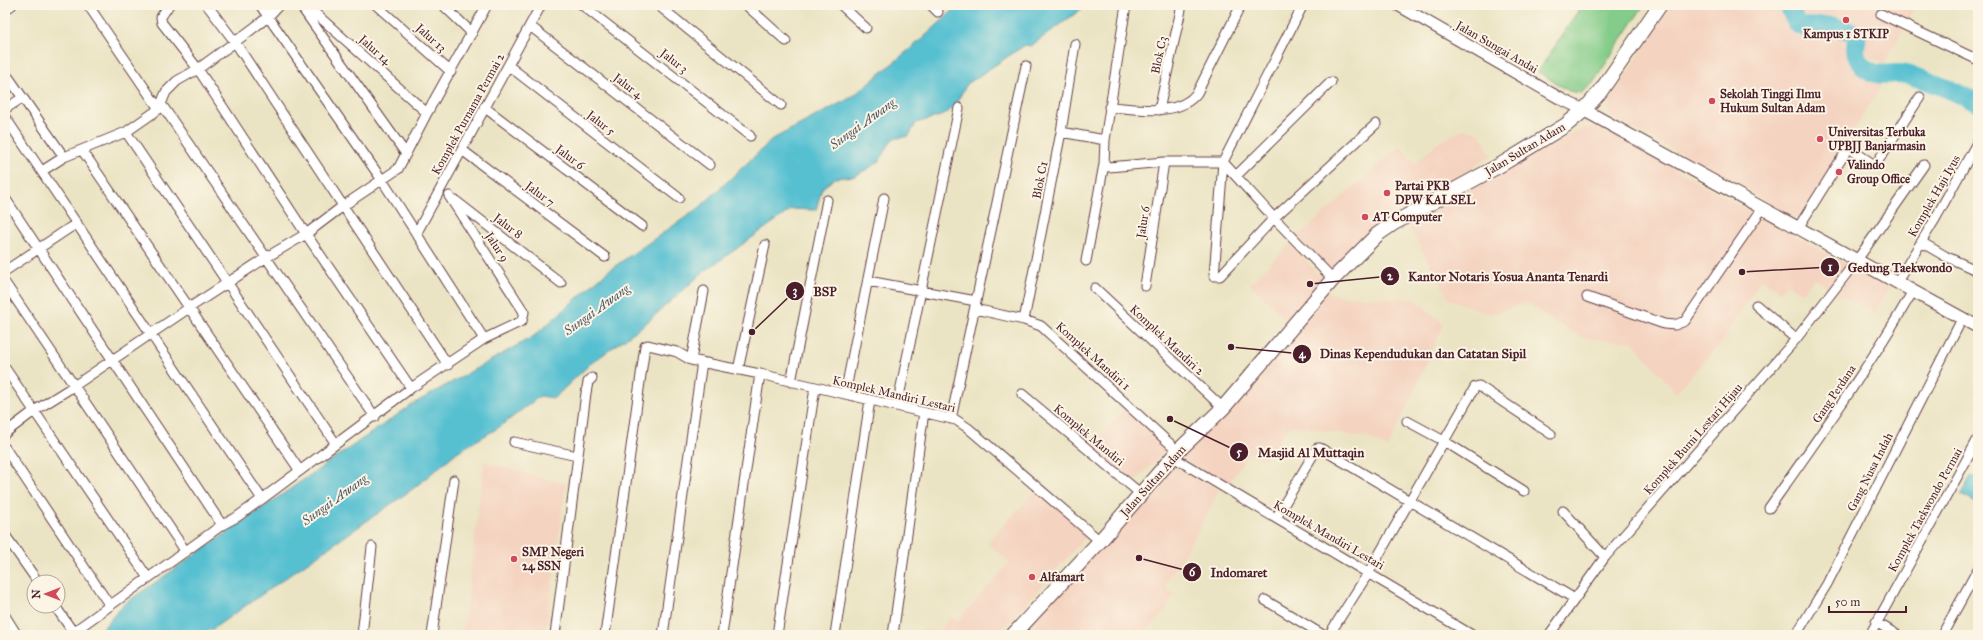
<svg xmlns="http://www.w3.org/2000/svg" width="1983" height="640" font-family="'IM FELL Great Primer',serif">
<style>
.built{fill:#f4d3c0}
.green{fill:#83cc89;stroke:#66765a}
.water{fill:#56c0d1;stroke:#50707e}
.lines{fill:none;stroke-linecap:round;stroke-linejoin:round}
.river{stroke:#56c0d1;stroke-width:19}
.minor-casing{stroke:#623d42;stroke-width:11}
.tertiary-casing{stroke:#623d42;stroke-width:13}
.secondary-casing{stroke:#623d42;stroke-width:14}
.primary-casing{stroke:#623d42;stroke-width:16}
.minor{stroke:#fff;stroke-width:9}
.tertiary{stroke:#fff;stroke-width:11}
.secondary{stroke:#fff;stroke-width:12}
.primary{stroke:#fff;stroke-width:14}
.poi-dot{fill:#d1495b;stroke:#fcf5e5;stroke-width:1.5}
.labels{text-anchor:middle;stroke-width:4;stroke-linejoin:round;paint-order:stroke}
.poi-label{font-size:12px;font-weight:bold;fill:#4a1f2b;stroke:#fcf5e5;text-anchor:start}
.street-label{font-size:12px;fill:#4a1f2b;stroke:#fcf5e5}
.water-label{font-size:13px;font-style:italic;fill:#4e5765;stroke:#fcf5e5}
.leader{fill:none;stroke:#4a1f2b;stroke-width:1.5}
.callout-dot{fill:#4a1f2b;stroke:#fcf5e5;stroke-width:1.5}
.mark-label{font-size:12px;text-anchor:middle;font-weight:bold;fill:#fff}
.callout-label{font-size:13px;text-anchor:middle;font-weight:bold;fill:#4a1f2b;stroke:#fcf5e5;stroke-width:4;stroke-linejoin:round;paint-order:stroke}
</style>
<rect width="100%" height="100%" fill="#fcf5e5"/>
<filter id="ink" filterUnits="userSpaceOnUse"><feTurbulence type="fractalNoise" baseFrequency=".025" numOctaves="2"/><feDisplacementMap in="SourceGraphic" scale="8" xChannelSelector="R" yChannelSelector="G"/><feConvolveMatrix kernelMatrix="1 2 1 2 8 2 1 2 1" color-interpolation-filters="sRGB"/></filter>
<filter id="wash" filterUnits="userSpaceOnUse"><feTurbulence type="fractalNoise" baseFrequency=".012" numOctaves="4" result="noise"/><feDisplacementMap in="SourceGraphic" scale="16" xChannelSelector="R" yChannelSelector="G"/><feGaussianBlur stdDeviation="0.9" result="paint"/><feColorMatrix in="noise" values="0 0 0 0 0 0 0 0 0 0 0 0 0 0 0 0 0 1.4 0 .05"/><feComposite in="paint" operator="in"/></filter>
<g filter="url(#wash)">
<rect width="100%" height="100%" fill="#ebe4c4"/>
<!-- built -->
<path class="built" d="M1671,5H1785L1787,6L1788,16L1797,30L1829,33L1816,25L1811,26L1802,22L1797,14L1798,5H1916L1884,65L1840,40L1848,48L1853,62L1885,80L1798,219L1793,218L1715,171L1612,118L1609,113L1608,108L1610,101Z
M1584,127H1596L1619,138L1846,264L1830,288L1814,278L1802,292L1788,284L1780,291L1762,279L1721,343L1676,393L1633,342L1583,338L1548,318L1529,303L1490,314L1449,299L1408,225Z
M1464,129L1480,133L1491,156L1456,178L1430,189L1379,222L1335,269L1328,272L1295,239L1400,146L1415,164L1437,143Z
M1291,243L1323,280L1286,320L1250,284Z
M1855,268L1889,287L1874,313L1837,294Z
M1328,292L1339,296L1414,299L1444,324L1388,448L1368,438L1291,425L1263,460L1249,452L1228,485L1181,458L1233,398Z
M1125,408L1169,448L1132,484L1090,448Z
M484,462L566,484L545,635H463Z
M1172,465L1219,490L1201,526L1165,585L1174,595L1165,611L1143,635H1019Z
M1036,490L1089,533L998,635H918L920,630H931L939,633L950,617L958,620L1010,562L987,543Z"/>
<!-- green -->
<path class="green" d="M1582,5H1644L1593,83L1581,93L1569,91L1538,72Z"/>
<!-- water -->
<path class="water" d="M959,5H1087L1031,46L1025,45L967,84L956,103L944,115L916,123L909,136L892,139L879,162L855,176L835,178L822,188L816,210L792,209L701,274L645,324L590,364L554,398L540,396L498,428L457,452L414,488L211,630L193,635H97L124,604L413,404L534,336L608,271L699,208L773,139L852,97L922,39Z
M1970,478H1978V504L1961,495Z"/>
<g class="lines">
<!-- river -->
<path class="river" d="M1788,5L1797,24L1804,27L1833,26L1853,32L1857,39C1853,53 1858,66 1872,72C1882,77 1892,72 1903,74C1927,79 1956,92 1978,103"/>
</g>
</g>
<g filter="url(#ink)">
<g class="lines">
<!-- minor casing -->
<g class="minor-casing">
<path id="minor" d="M88,5L159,109
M169,5L161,17L162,23L198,69L306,234L411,388
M207,5L235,42L448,365
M260,5L382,180L484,339
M300,5L406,154
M306,5L427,113
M376,5L451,72
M443,5L472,33
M582,5L750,136
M658,5L781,105
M746,5L786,41
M841,5L866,28
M931,5L938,12
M1303,5L1223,162L1214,276H1220L1274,218L1376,124
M5,10L12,5
M1881,14L1978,60
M530,26L710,165
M509,66L679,198
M9,78L64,157
M162,105L375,417
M484,107L642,226
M1109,107C1136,108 1178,118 1197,93L1241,5
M5,109L22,98
M1159,110L1182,5
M5,117L262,499
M126,132L336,444
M1061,132L1105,140L1104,164L1109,167L1164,162H1223L1274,218L1333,279
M1105,140L1126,5
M82,150L300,471
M462,150L605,257
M42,171L64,157L126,132L159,109L166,92L177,81L198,69L235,42L268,17L279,5
M1236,176L1331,82
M5,198L222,525
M456,201L561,283
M1798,228L1847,150H1852L1873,164H1876L1920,97
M416,234L541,5
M1921,242L1945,256L1978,271
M1086,261L1104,164
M5,271L77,223
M868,281L976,301
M1897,282L1934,221L1978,141
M5,283L186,552
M1145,286L1164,162
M1095,288L1223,408
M1587,297L1664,324L1675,325L1685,321L1762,209
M1756,305L1796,339
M975,309L1024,320L1041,326L1178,451
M1024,320L1061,132L1075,44
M691,360L704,291
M5,368L148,578
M738,370L765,245
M791,382L827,200
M845,394L884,198
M1022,394L1141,494
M897,406L959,108
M951,419L1026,66
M1407,421L1444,441L1524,491
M5,433L34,411L74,386L189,308L267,257L306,234L343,206L398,169L427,113L487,5
M514,442L577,456
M5,448L110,606
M1173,457L1472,635
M1769,508C1819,437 1869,367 1913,291
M1563,511L1605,557
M1276,518L1317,448H1320L1575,599
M5,535L38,582
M1265,600L1323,635
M55,606L73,632
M5,616L17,635
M1876,622L1897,635
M69,635L222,525L237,517L262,499L411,388L484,339L522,321L524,312L449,196
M362,635L372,547
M432,635L454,480
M555,635L586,393L588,382L592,378
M605,635L645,346L648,345L677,352L691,360L760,374L956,420L968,428L1100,541
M663,635L702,362
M722,635L760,374
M777,635L815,388
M835,635L870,400
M893,635L924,412
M1329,635L1369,572L1475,387L1479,386L1551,434
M1549,635L1605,557L1796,339L1857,260L1924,165
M1796,635L1827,584L1962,319
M1870,635L1978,439
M1942,635L1978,569"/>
</g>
<!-- tertiary casing -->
<g class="tertiary-casing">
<path id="tertiary" d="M1398,5L1561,99L1584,110"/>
</g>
<!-- secondary casing -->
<g class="secondary-casing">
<path id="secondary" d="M1584,110L1978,327"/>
</g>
<!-- primary casing -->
<g class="primary-casing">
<path id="primary" d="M1013,635L1100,541L1178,451L1223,408L1333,279L1378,234L1394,223L1502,164L1566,125L1584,110L1600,92L1660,5"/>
</g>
<!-- minor -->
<use href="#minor" class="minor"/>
<!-- tertiary -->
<use href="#tertiary" class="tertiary"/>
<!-- secondary -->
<use href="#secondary" class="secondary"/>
<!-- primary -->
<use href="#primary" class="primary"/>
</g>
</g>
<!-- markers -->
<g class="poi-dot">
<circle cx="1846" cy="20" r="4"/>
<circle cx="1712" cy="101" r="4"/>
<circle cx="1820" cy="139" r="4"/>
<circle cx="1839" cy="172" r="4"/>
<circle cx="1387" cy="193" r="4"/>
<circle cx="1365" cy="217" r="4"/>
<circle cx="514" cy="559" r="4"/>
<circle cx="1032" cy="577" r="4"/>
</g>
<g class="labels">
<!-- poi labels -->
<g class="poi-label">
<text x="1846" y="38" text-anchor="middle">Kampus 1 STKIP</text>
<text x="1720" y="98">Sekolah Tinggi Ilmu<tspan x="1720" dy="14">Hukum Sultan Adam</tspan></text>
<text x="1828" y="136">Universitas Terbuka<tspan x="1828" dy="14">UPBJJ Banjarmasin</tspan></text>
<text x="1847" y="169">Valindo<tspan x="1847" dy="14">Group Office</tspan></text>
<text x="1395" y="190">Partai PKB<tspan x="1395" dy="14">DPW KALSEL</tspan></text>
<text x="1373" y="221">AT Computer</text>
<text x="522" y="556">SMP Negeri<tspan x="522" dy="14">24 SSN</tspan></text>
<text x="1040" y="581">Alfamart</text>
</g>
<!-- street labels -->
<g class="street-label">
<text transform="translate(431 38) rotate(42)" y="4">Jalur 13</text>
<text transform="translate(1497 47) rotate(30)" y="4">Jalan Sungai Andai</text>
<text transform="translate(375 50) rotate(42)" y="4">Jalur 14</text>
<text transform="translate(1159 55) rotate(-78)" y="4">Blok C3</text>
<text transform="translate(674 61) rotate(38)" y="4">Jalur 3</text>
<text transform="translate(628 86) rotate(38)" y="4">Jalur 4</text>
<text transform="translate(468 114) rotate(-61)" y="4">Komplek Purnama Permai 2</text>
<text transform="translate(601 123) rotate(38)" y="4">Jalur 5</text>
<text transform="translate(1525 149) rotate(-31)" y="4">Jalan Sultan Adam</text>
<text transform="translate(570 157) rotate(37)" y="4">Jalur 6</text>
<text transform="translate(1040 180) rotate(-79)" y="4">Blok C1</text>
<text transform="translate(540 194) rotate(37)" y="4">Jalur 7</text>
<text transform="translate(1934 196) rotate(-60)" y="4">Komplek Haji Iyus</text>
<text transform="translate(1143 222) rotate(-81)" y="4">Jalur 6</text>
<text transform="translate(508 226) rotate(38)" y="4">Jalur 8</text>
<text transform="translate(497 247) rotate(57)" y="4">Jalur 9</text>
<text transform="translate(1167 340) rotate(43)" y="4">Komplek Mandiri 2</text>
<text transform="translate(1093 356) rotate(42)" y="4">Komplek Mandiri 1</text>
<text transform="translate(894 394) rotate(13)" y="4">Komplek Mandiri Lestari</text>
<text transform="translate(1834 394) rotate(-56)" y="4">Gang Perdana</text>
<text transform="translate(1089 435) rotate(40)" y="4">Komplek Mandiri</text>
<text transform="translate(1693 439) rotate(-49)" y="4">Komplek Bumi Lestari Hijau</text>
<text transform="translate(1870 472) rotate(-63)" y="4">Gang Nusa Indah</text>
<text transform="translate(1153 481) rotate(-48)" y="4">Jalan Sultan Adam</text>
<text transform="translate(1925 510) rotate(-61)" y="4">Komplek Taekwondo Permai</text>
<text transform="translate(1329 535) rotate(30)" y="4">Komplek Mandiri Lestari</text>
</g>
<!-- water labels -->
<g class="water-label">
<text transform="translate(862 123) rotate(-36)" y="5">Sungai Awang</text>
<text transform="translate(596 309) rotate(-36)" y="5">Sungai Awang</text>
<text transform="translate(334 499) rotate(-36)" y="5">Sungai Awang</text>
</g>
</g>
<!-- callouts -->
<path class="leader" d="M1742 272L1830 267M1310 284L1390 276M752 332L795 291M1231 347L1302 354M1170 419L1239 452M1139 558L1192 572"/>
<g class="callout-dot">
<circle cx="1742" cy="272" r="4"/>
<circle cx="1310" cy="284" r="4"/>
<circle cx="752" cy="332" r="4"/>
<circle cx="1231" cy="347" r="4"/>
<circle cx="1170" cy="419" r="4"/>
<circle cx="1139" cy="558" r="4"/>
<circle cx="1830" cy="267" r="10"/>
<circle cx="1390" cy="276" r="10"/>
<circle cx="795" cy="291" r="10"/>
<circle cx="1302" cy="354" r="10"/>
<circle cx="1239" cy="452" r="10"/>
<circle cx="1192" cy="572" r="10"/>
</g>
<g class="mark-label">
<text x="1830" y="271">1</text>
<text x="1390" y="280">2</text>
<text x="795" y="295">3</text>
<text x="1302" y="358">4</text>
<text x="1239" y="456">5</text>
<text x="1192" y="576">6</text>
</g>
<g class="callout-label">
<text x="1900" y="272">Gedung Taekwondo</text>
<text x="1508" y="281">Kantor Notaris Yosua Ananta Tenardi</text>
<text x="825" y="296">BSP</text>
<text x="1423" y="358">Dinas Kependudukan dan Catatan Sipil</text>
<text x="1311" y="457">Masjid Al Muttaqin</text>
<text x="1239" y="577">Indomaret</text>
</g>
<!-- margin -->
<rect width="1983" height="640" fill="none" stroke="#fcf5e5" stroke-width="20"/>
<!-- north arrow -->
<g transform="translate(46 594) rotate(270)"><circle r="19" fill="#fcf5e5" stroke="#b59f9b"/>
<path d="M0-3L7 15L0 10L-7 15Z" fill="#d1495b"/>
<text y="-6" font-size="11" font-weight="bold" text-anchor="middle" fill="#4a1f2b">N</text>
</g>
<!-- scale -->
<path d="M1829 606v6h77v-6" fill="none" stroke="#4a1f2b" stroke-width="2"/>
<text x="1835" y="606" font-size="12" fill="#4a1f2b" stroke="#fcf5e5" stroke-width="3" paint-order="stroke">50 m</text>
</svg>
